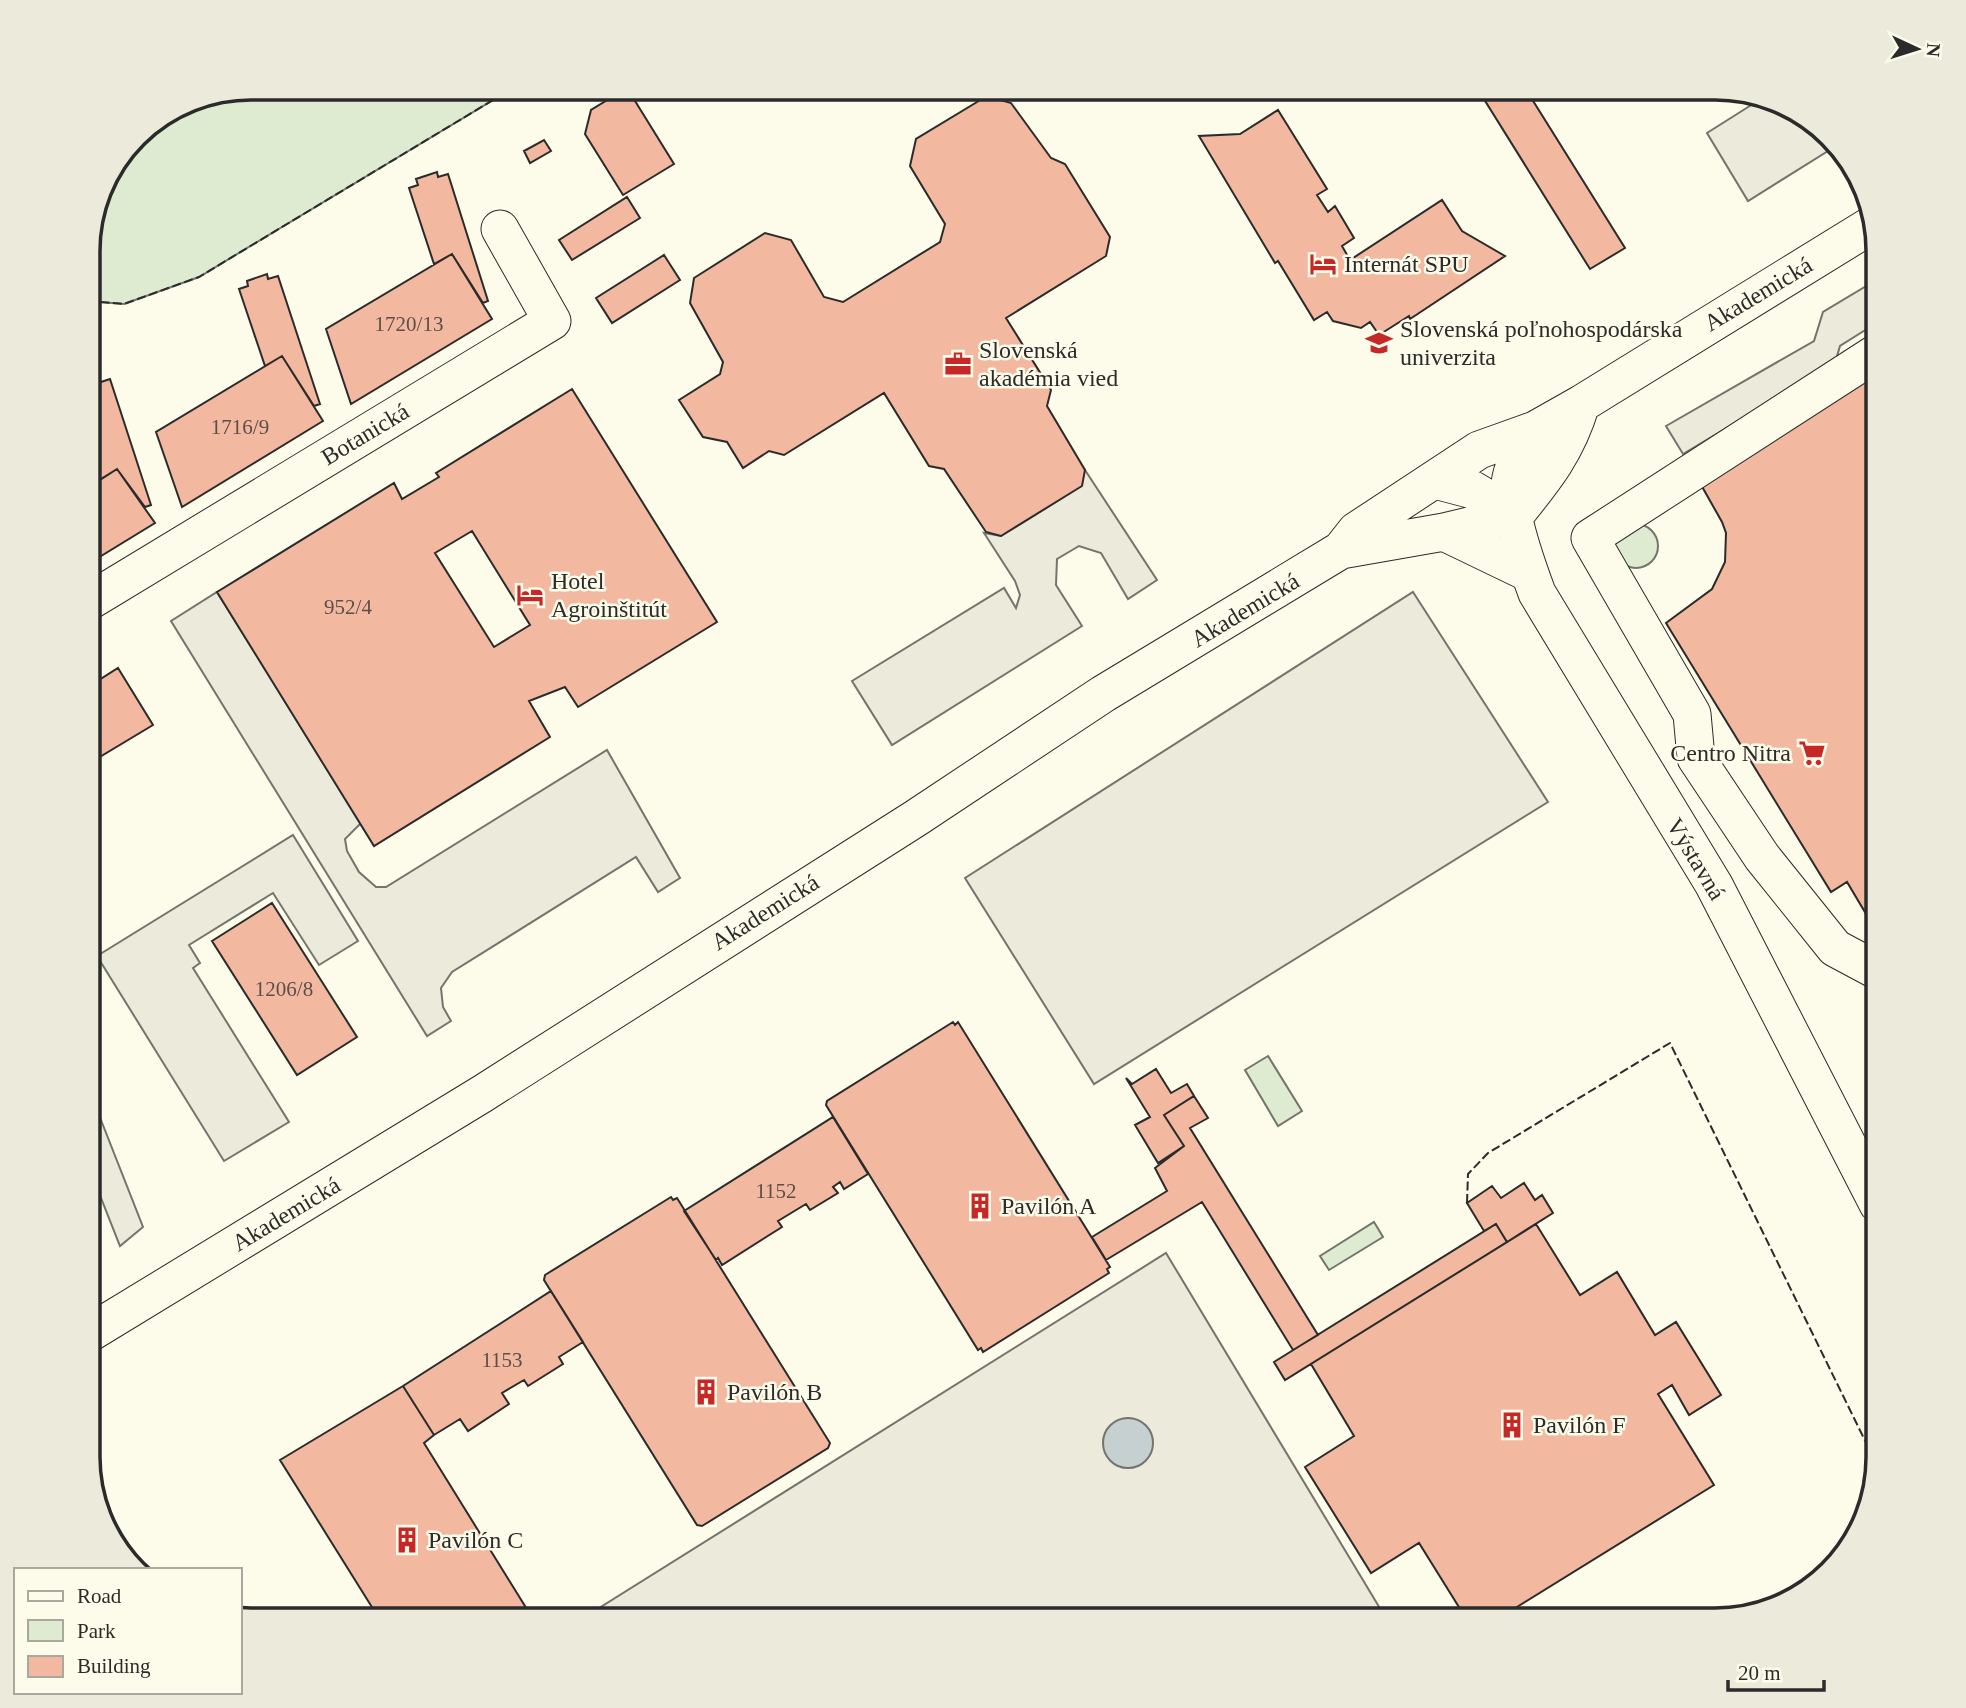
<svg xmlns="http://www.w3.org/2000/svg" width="1966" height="1708" font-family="Georgia,serif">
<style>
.green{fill:#deebd1;stroke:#74746e;stroke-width:2}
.parking{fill:#eceadb;stroke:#74746e;stroke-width:2}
.water{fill:#c7d0d0;stroke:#74746e;stroke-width:2}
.building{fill:#f2b8a0;stroke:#2b2b2b;stroke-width:2;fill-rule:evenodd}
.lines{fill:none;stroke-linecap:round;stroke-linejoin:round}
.minor-casing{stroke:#2b2b2b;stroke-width:39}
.minor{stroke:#fdfbea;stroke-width:37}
.fence{stroke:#2b2b2b;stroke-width:2;stroke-dasharray:9 3.5;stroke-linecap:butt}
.labels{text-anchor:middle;stroke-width:5;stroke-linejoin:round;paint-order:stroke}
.number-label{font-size:21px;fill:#5d4e48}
.poi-label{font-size:24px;fill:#2b2b2b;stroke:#fdfbea;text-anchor:start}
.street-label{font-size:24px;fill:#2b2b2b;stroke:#fdfbea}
.rim{fill:none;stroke:#2b2b2b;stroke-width:3.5}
</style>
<rect width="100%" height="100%" fill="#fdfbea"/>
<!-- green -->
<path class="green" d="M251,88H513L199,277L124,304L88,301V240L104,179L143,128L189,100Z
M1614 546a22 22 0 1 1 44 0a22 22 0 1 1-44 0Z
M1268,1056L1302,1111L1278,1126L1245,1070Z
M1374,1222L1383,1237L1329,1270L1320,1256Z"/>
<!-- parking -->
<path class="parking" d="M1764,97L1777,100L1823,128L1836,146L1748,201L1707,133Z
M1878,279V322L1840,346L1835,363L1683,454L1666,426L1814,341L1823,312Z
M1085,470L1157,580L1128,599L1101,553L1079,546L1057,559L1056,585L1082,626L892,745L852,681L1004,588L1016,608L1020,595L1015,581L984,533L1001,536Z
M217,592L361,823L345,839L347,851L359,872L376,887H386L607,750L680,878L658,892L636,857L452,972L441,988L443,1007L451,1021L427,1036L171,621Z
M1413,592L1548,802L1094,1084L965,878Z
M293,835L358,941L319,965L273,893L189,945L200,963L193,968L289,1122L224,1161L97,956Z
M88,1087L143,1227L120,1246L88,1165Z
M1166,1253L1387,1620H580Z"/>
<!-- water -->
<path class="water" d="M1103 1443a25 25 0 1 1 50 0a25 25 0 1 1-50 0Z"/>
<!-- building -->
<path class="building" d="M627,88L674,164L623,195L585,134L591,110Z
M1477,88H1525L1625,248L1590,269Z
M987,96L1011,103L1051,158L1065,164L1110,237L1106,256L1006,318L1051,390L1047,406L1085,470L1082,486L1001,536L986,532L944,469L929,466L884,393L784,455L769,451L743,468L727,442L703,437L679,400L720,374L723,362L690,303L694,278L765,233L791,240L824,297L843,302L940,242L945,224L910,166L916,139Z
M1278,110L1327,189L1317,195L1328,212L1335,206L1354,238L1342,246L1350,260L1442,200L1462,231L1505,256L1410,319L1409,316L1379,335L1370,322L1361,328L1333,321L1327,312L1314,320L1278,261L1275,263L1199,136L1240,134Z
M544,140L551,151L530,163L524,151Z
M437,172L438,177L448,174L488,301L483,303L452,254L434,264L409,188L418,185L416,179Z
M627,197L640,218L572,260L559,240Z
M452,254L492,319L351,404L326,329Z
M664,255L680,280L612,323L596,298Z
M267,274L268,279L278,276L320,404L314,406L282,356L265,366L239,289L248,286L247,281Z
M282,356L323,421L182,507L156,432Z
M1878,373V934L1847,882L1831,892L1666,623L1712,589L1725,562L1726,533L1722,522L1700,483Z
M98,377L101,382L110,379L151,505L145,507L117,469L100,480L88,444V380Z
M572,389L717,622L578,707L565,687L529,701L550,737L374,846L217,592L394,483L402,499L439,477L436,473ZM472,531L530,625L494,647L435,553Z
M117,469L155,523L88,564V487Z
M118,668L153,725L88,764V687Z
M272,903L357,1037L297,1075L212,941Z
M953,1022L955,1025L958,1022L1110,1267L1107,1269L1109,1273L983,1352L981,1348L978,1350L826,1105L827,1101Z
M1156,1069L1171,1093L1187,1084L1194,1096L1164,1115L1184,1146L1158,1163L1135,1125L1150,1117L1126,1078L1132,1084Z
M1194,1096L1208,1118L1190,1128L1318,1335L1293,1350L1202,1202L1106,1260L1092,1237L1167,1191L1155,1168L1184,1146L1164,1115Z
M833,1117L868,1174L844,1189L840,1182L833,1187L838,1193L810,1210L806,1204L778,1221L782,1227L722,1265L718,1258L716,1260L684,1211Z
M1524,1183L1535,1200L1542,1195L1553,1213L1507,1242L1496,1224L1484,1231L1467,1203L1492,1186L1501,1198Z
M671,1197L673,1200L677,1198L830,1443L828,1448L702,1526L697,1525L544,1280L545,1275Z
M1496,1224L1507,1242L1285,1380L1274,1362Z
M1536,1224L1580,1295L1617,1272L1655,1335L1676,1322L1721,1395L1689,1415L1672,1385L1658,1394L1714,1485L1496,1620H1467L1419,1543L1371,1573L1305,1467L1354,1436L1311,1364Z
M551,1291L583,1342L559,1357L563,1364L528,1386L524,1380L502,1393L509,1404L468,1431L460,1419L434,1435L403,1386Z
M403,1386L434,1435L424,1443L533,1619L530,1620H380L280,1460Z
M114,1522L144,1570H135L104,1529Z"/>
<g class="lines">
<!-- minor casing -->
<g class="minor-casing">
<path id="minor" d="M1535,430C1525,445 1511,466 1510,485C1508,513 1527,566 1537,593L1714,885L1878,1204
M1435,480L1473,490L1515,515
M1515,515C1545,478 1567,451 1581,404
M1444,532L1529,573
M1341,550L1444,532L1515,515
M88,602L552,321L500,229
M1878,971L1835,948L1762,857L1696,758L1692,714L1590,538L1878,352
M88,1334L482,1094L916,818L1103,694L1341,550L1356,531L1479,450L1535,430L1581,404L1873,224"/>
</g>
<!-- minor -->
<use href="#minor" class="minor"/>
<!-- fence -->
<path class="fence" d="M88,301L124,304L199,277L513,88
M1467,1203L1468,1174L1488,1153L1670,1043L1877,1465"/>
</g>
<!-- icons -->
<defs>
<g id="hotel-bare" transform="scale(2.1)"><path d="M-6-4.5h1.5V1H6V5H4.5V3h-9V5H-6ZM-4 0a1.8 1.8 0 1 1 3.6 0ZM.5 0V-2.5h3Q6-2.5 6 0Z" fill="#c62828" stroke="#fdfbea" stroke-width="2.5" paint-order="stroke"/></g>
<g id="university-bare" transform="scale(2.1)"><path d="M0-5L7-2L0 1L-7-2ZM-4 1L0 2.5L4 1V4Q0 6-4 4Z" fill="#c62828" stroke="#fdfbea" stroke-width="2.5" paint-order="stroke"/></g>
<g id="office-bare" transform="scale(2.1)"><path d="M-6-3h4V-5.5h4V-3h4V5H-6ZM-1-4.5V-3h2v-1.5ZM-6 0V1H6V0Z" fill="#c62828" stroke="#fdfbea" stroke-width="2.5" paint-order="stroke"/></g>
<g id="supermarket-bare" transform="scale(2.1)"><path d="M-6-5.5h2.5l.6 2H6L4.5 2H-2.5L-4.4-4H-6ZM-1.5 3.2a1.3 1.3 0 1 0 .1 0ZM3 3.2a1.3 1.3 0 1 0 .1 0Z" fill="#c62828" stroke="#fdfbea" stroke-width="2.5" paint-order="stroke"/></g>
<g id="building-bare" transform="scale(2.1)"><path d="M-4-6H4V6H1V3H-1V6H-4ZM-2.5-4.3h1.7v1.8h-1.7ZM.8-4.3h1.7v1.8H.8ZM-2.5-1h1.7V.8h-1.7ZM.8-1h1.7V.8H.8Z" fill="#c62828" stroke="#fdfbea" stroke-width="2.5" paint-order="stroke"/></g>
</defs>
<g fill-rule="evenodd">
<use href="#hotel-bare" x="1323" y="264"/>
<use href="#university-bare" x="1379" y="343"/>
<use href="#office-bare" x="958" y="364"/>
<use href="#hotel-bare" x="530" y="595"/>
<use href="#supermarket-bare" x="1812" y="753"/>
<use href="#building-bare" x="980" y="1206"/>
<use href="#building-bare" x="706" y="1392"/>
<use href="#building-bare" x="1512" y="1425"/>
<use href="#building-bare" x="407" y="1540"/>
</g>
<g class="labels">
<!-- number labels -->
<g class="number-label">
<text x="409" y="331">1720/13</text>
<text x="240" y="434">1716/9</text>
<text x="348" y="614">952/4</text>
<text x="284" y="996">1206/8</text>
<text x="776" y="1198">1152</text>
<text x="502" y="1367">1153</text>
</g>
<!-- poi labels -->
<g class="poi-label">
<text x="1344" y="272">Internát SPU</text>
<text x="1400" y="337">Slovenská poľnohospodárska<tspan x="1400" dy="28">univerzita</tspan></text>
<text x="979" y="358">Slovenská<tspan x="979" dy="28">akadémia vied</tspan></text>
<text x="551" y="589">Hotel<tspan x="551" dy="28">Agroinštitút</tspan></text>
<text x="1791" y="761" text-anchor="end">Centro Nitra</text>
<text x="1001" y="1214">Pavilón A</text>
<text x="727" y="1400">Pavilón B</text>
<text x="1533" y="1433">Pavilón F</text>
<text x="428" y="1548">Pavilón C</text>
</g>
<!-- street labels -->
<g class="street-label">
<text transform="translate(1758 294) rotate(-31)" y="8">Akademická</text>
<text transform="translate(365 434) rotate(-31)" y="8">Botanická</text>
<text transform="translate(1245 610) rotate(-31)" y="8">Akademická</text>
<text transform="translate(1696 859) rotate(59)" y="8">Výstavná</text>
<text transform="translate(765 912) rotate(-32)" y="8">Akademická</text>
<text transform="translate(286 1214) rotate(-31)" y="8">Akademická</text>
</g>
</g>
<!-- crop -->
<path d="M0 0H1966V1708H0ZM251 100H1715A151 151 0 0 1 1866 251V1457A151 151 0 0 1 1715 1608H251A151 151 0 0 1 100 1457V251A151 151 0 0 1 251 100Z" fill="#eceadb" fill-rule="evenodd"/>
<path class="rim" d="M251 100H1715A151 151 0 0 1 1866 251V1457A151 151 0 0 1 1715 1608H251A151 151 0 0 1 100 1457V251A151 151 0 0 1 251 100Z"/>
<!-- legend -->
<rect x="14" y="1568" width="228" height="126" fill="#fdfbea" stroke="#a9a89e" stroke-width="2"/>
<rect x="28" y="1591" width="35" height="10" fill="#fdfbea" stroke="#a9a89e" stroke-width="2"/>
<text x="77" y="1603" font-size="21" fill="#2b2b2b">Road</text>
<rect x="28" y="1620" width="35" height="21" fill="#deebd1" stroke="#a9a89e" stroke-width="2"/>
<text x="77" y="1638" font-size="21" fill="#2b2b2b">Park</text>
<rect x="28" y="1656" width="35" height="21" fill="#f2b8a0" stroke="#a9a89e" stroke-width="2"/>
<text x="77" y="1673" font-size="21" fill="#2b2b2b">Building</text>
<!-- north arrow -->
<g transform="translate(1917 49) rotate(94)" stroke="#fdfbea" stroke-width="5" paint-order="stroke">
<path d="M0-5L12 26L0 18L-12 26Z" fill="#2b2b2b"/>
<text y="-10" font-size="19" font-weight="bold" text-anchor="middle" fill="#2b2b2b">N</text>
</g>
<!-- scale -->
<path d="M1728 1680v10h96v-10" fill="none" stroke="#2b2b2b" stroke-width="3.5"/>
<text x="1738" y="1680" font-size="21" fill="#2b2b2b" stroke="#fdfbea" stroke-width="5" paint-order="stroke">20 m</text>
</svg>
